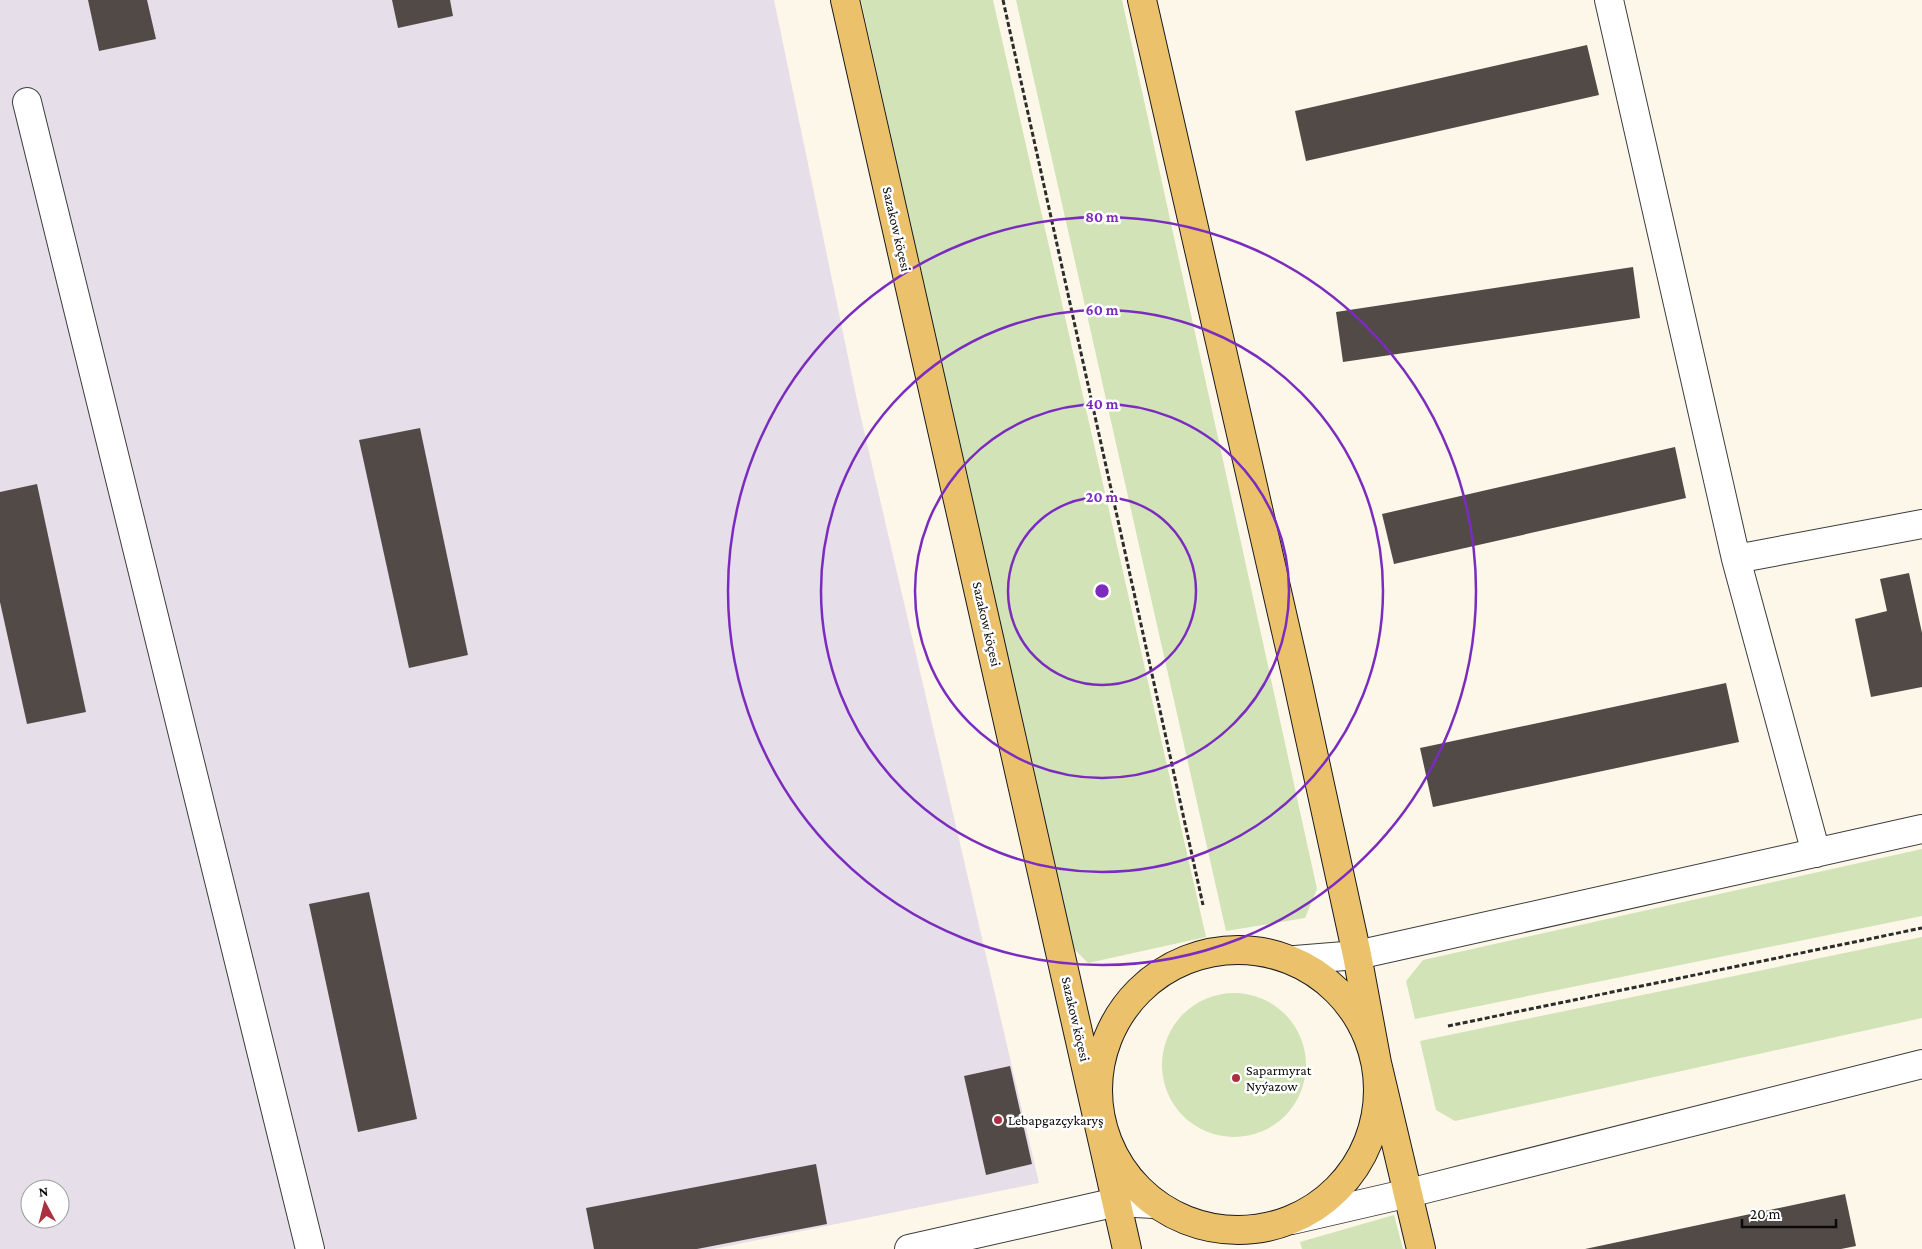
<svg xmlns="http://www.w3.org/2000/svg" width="1922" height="1249" font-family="'Crimson Pro',serif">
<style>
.industrial{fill:#e6dee8;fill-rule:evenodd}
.green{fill:#d1e3b7}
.building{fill:#514a47}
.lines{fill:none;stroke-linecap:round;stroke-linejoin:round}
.minor-casing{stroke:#3d3d3d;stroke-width:30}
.major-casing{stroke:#1b1b1b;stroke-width:30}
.path{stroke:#2c2c2c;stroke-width:3;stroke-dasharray:5 2.5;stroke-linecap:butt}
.minor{stroke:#fff;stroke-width:28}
.major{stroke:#ebc16b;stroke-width:28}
.ring{fill:none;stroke:#7b2cbf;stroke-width:2.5}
.poi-dot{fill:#ab3140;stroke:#fff;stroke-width:2}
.labels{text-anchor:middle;stroke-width:5;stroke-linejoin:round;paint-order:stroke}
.street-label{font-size:14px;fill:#0a0a0a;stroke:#fff}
.poi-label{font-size:14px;fill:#0a0a0a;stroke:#fff;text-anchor:start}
.centre{fill:#7b2cbf;stroke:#fff;stroke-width:2.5}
.ring-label{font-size:15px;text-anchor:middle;font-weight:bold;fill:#7b2cbf;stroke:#fff;stroke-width:5;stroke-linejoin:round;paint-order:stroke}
</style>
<rect width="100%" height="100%" fill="#fdf7e9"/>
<!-- industrial -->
<path class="industrial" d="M0,0H774L858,405L1039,1183L713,1249H0ZM30,1189H60V1219H30Z"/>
<!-- green -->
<path class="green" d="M861,0H993L1206,937L1088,963L1069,944Z
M1016,0H1122L1317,889L1305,918L1226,931Z
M1922,849V916L1415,1019L1406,981L1423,960Z
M1922,937V1018L1455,1121L1436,1110L1420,1041Z
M1162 1065a72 72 0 1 1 144 0a72 72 0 1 1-144 0Z
M1394,1215L1403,1249H1302L1300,1242Z"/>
<!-- building -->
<path class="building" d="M88,0H147L156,39L99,51Z
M392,0H450L453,16L398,28Z
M1587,45L1599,95L1306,161L1295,111Z
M1633,267L1640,318L1343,362L1336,312Z
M420,428L468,655L409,668L359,440Z
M1675,447L1686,498L1394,564L1382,514Z
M37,484L86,712L27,724L0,602V492Z
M1909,573L1922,633V687L1871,697L1855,619L1887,611L1880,579Z
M1726,683L1739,742L1433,807L1420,748Z
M369,892L417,1119L358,1132L309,904Z
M1010,1066L1032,1164L986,1175L964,1076Z
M816,1164L827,1224L697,1249H594L586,1208Z
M1845,1194L1856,1246L1841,1249H1585Z"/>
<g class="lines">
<!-- minor casing -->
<g class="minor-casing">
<path id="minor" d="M1609,0L1736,559L1816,853
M27,102L310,1249
M1736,559L1922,524
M1295,960L1357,955L1922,829
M1292,1220L1409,1193L1922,1064
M909,1249L1117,1202L1154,1204"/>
</g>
<!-- major casing -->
<g class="major-casing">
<path id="major" d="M845,0L1127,1249
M1142,0L1297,679L1357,955L1377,1063L1421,1249
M1098 1090a140 140 0 1 1 280 0a140 140 0 1 1-280 0Z"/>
</g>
<!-- path -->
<path class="path" d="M1003,0L1203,905
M1448,1026L1922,928"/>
<!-- minor -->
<use href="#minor" class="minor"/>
<!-- major -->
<use href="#major" class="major"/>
</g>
<!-- distance rings -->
<g class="ring">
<circle cx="1102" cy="591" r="94"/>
<circle cx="1102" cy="591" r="187"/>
<circle cx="1102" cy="591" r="281"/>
<circle cx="1102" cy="591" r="374"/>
</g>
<!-- markers -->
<g class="poi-dot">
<circle cx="1236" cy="1078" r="5"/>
<circle cx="998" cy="1120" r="5"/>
</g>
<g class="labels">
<!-- street labels -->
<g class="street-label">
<text transform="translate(897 229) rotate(77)" y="5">Sazakow köçesi</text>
<text transform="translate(987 624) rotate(77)" y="5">Sazakow köçesi</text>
<text transform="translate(1076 1019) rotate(77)" y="5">Sazakow köçesi</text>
</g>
<!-- poi labels -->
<g class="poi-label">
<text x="1246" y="1075">Saparmyrat<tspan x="1246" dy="16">Nyýazow</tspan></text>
<text x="1008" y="1125">Lebapgazçykaryş</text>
</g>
</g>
<circle cx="1102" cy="591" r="8" class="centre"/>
<g class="ring-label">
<text x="1102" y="222">80 m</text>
<text x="1102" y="315">60 m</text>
<text x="1102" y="409">40 m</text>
<text x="1102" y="502">20 m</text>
</g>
<!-- north arrow -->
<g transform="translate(45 1204) rotate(353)"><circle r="24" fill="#ffffff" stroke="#9d9d9d"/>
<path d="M0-4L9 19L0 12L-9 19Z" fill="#ab3140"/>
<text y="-8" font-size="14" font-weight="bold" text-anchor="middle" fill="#0a0a0a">N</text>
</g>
<!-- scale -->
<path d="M1742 1219v8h94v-8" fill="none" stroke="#0a0a0a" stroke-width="2.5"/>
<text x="1750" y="1219" font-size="15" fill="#0a0a0a" stroke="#ffffff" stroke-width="4" paint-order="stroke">20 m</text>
</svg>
